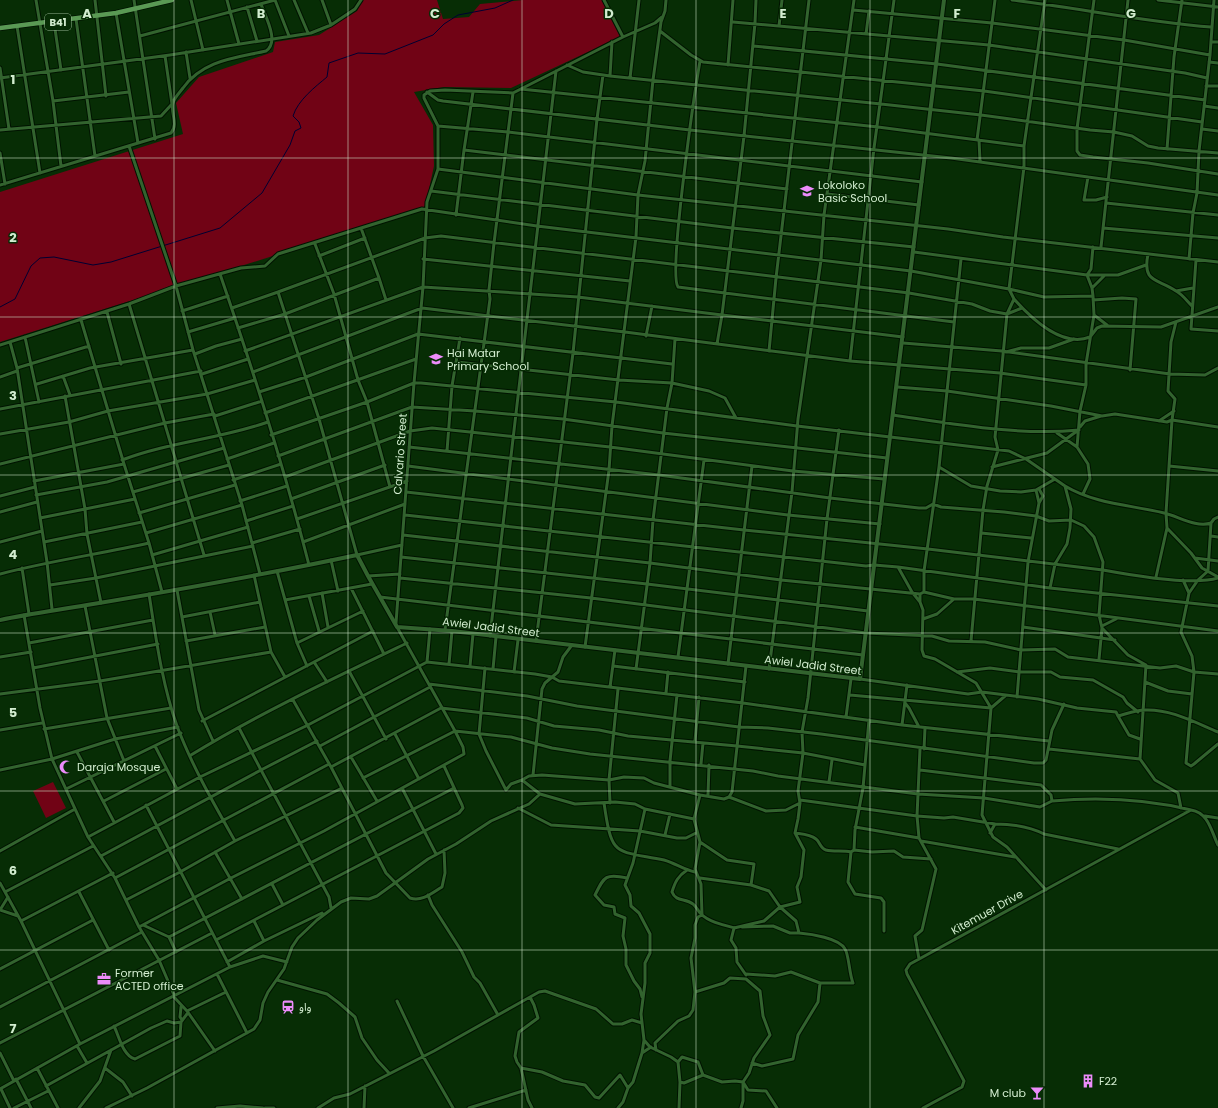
<svg xmlns="http://www.w3.org/2000/svg" width="1218" height="1108" font-family="Poppins,'Noto Sans Arabic',sans-serif">
<style>
.green{fill:#710315}
.lines{fill:none;stroke-linecap:round;stroke-linejoin:round}
.stream{stroke:#000031;stroke-width:1}
.street-casing{stroke:#001300;stroke-width:5}
.secondary-casing{stroke:#001300;stroke-width:6}
.primary-casing{stroke:#001300;stroke-width:6}
.street{stroke:#32632e;stroke-width:3}
.secondary{stroke:#32632e;stroke-width:4}
.primary{stroke:#5a9954;stroke-width:4.5}
.grid{fill:none;stroke:#d3edd0;stroke-width:1;stroke-opacity:0.55}
.labels{text-anchor:middle;stroke-width:3;stroke-linejoin:round;paint-order:stroke}
.shield{fill:#072d05;stroke:#96b393;stroke-width:1}
.shield-label{font-size:10px;font-weight:bold;fill:#d3edd0}
.poi-label{font-size:11px;fill:#d3edd0;stroke:#072d05;text-anchor:start}
.street-label{font-size:11px;fill:#d3edd0;stroke:#072d05}
.grid-label{font-size:13px;text-anchor:middle;font-weight:bold;fill:#d3edd0;stroke:#072d05;stroke-width:3;stroke-linejoin:round;paint-order:stroke}
</style>
<rect width="100%" height="100%" fill="#072d05"/>
<!-- green -->
<path class="green" d="M362,0H437L443,19L469,17L480,4L523,0H602L620,37L511,88L444,87L414,92L433,125L434,166L425,208L0,342V192L183,134L176,103L199,77L273,52L275,42L319,35L357,11Z
M53,782L66,808L46,818L33,791Z"/>
<g class="lines">
<!-- stream -->
<path class="stream" d="M0,307L15,299L31,266L40,258L54,257L93,265L111,262L220,228L262,193L290,145L295,131L301,128L299,122L293,116C298,100 315,87 327,77L329,63L358,53L385,54L433,35L444,24L458,15L495,8L513,0"/>
<!-- street casing -->
<g class="street-casing">
<path id="street" d="M36,0L53,101L61,166
M95,0L106,96
M134,0L155,139
M191,0L203,50
M227,0L239,44
M275,0L289,36
M294,0L308,33
M322,0L331,25
M1012,0C1079,8 1145,22 1211,27
M1094,0L1077,129V151L1080,155L1093,157L1148,163L1218,174
M1158,0L1218,7
M247,7L257,41
M853,10L992,23L1124,40L1210,55
M116,13L138,143
M76,19L95,156
M54,22L61,70
M733,22L989,45L1185,73L1207,78
M17,26L40,173
M779,26L782,0
M660,31L691,55L703,62L984,91L1202,122
M866,34L869,11
M140,36L275,0
M623,37L655,23L662,17
M1211,42H1218
M753,46L937,64L1205,100
M186,52L190,78
M700,61C695,90 668,273 678,287L954,322
M1209,62L1218,63
M567,65L583,72L610,76L881,104L981,115L1090,130L1114,132L1132,136L1148,146L1158,148L1218,153
M728,65L733,0
M0,68L9,129
M610,76L612,42
M0,78L170,55L311,33L331,25L355,9L361,0
M630,78L639,0
M1206,86H1218
M521,89L878,127L1024,146
M427,92L438,100L443,101L690,130L951,158L1218,195
M53,101L129,92
M1204,106L1218,108
M438,126L508,132L922,182
M1202,129L1218,131
M0,130L161,116L172,104L165,56
M977,140L995,0
M979,140L980,161
M129,146L176,286L193,350L242,505L260,574
M1167,149L1174,57L1182,0
M464,150L473,92
M0,153L5,184
M438,169L638,195L948,229L1003,237L1218,262
M1088,177L1084,200H1096L1107,197
M0,185L171,133C179,124 170,112 173,103C174,98 180,92 183,88C203,60 235,58 266,51C280,42 265,16 261,4
M431,191L732,228L914,247
M827,194L919,205
M1106,203L1218,215
M456,215L464,150L787,189
M1103,228L1218,238
M315,244L334,294L358,380L367,402L390,487
M1101,247L1128,0
M914,252L1087,275H1118L1146,265
M1148,254C1142,284 1158,278 1176,291C1182,294 1187,301 1192,306
M319,256L365,238
M423,259L630,281
M1189,259L1193,213L1197,193L1199,151L1210,55L1214,0
M1196,260L1191,329L1218,331
M220,274C253,370 284,467 309,565
M1087,275L1091,269L1093,247
M1087,275L1092,288L1093,296
M379,278L386,300
M1092,288L1104,276
M1176,291L1193,288
M1014,299C1031,318 1062,348 1090,337L1097,328L1102,326L1161,327L1218,307
M1093,300L1122,298L1136,299L1130,370
M129,304L204,555
M232,308L278,292
M182,311L228,296
M107,312L121,364
M1094,315L1107,325
M81,320L124,464L149,543L162,592
M238,328L285,314L379,278L361,228
M188,332L235,318
M646,336L652,306
M25,337L39,402
M10,342L17,368L47,562L52,609
M903,343L1002,351L1170,374L1205,375L1218,368
M717,344L722,315L903,337
M0,345L129,304L176,286L241,268L265,266L278,254L422,209L537,226L911,271L1009,289L1044,297L1093,296L1094,315L1086,364V385L1080,411L1077,447L1088,464L1090,479L1083,494
M245,351L423,287L578,297L722,315L744,136L755,23L756,0
M769,351L776,278L809,0
M1006,352L1021,348H1049L1074,339
M195,354L216,346L242,339
M850,361L874,148L894,0
M457,362L619,380L672,383L709,391L725,398L736,418
M17,368L89,346
M253,372L422,308L625,332L850,361L1000,373L1086,385
M202,374L248,359
M63,376L70,395
M0,377L17,371
M37,384L90,368L193,350
M897,387L947,391L1051,406L1102,416L1115,414L1167,422L1172,420L1218,427
M259,392L306,377L418,334L672,364
M65,396L85,509L135,499
M0,409L201,371
M265,413L416,359
M893,415C954,424 1018,436 1079,430
M215,416L262,401
M1159,421L1174,411
M1080,427L1085,421L1101,416
M1057,433L1077,447
M0,434L69,422L108,411L207,394L255,380
M271,435L367,402L414,383H421L616,402L797,426L1009,451L1026,459L1065,486L1071,509L1070,528L1067,544L1055,564L1050,588
M409,447L659,475L830,498L919,508H926L933,504L941,507L1004,512L1036,516L1049,521L1071,520L1084,526L1094,537L1103,562L1099,615L1102,628L1099,659
M447,451L452,386L460,338
M278,456L412,407L475,411L563,419L663,433L887,458
M227,459L274,443
M122,460C169,442 220,439 268,422
M0,464L165,423L214,414
M408,466L788,515L880,524
M1169,466L1218,471
M939,467L971,486L1000,491L1021,492L1036,490L1055,479
M992,467L1047,453L1077,431
M285,477L410,431L432,428L610,447L793,471L884,479
M233,480L281,464
M34,481L124,464
M1065,486C1095,504 1131,505 1164,513C1178,516 1196,528 1211,523
M1036,490L1039,503
M133,492L229,465
M406,492L744,530L928,549L1103,570C1130,575 1193,586 1218,578
M36,495L107,482L224,448
M0,496L35,487
M291,499L385,465
M240,501L287,486
M0,512L37,502
M139,513L235,485
M405,515L866,566L874,565L898,567L1050,588L1218,606
M40,518L85,509L87,534L101,603
M297,519L407,481
M246,521L293,506
M1167,528L1191,553L1202,568L1218,577
M146,533L242,505
M981,533L1031,538
M403,535L650,563L781,580L920,594L924,592L954,599H974L1218,631
M1211,536L1218,537
M0,542L42,531
M44,542L142,522
M303,542L405,504
M252,543L300,529
M402,545L357,555L319,419L278,292L425,238L441,236L909,293L972,304L990,311L1007,314L1022,308
M152,555L248,527
M401,557L647,584L868,611
M1195,558L1218,561
M331,560L338,591
M898,567L912,592L920,602
M22,568L29,614
M277,571L297,643L307,666
M0,574C49,561 100,554 149,543
M254,575L271,652L285,677
M368,576L400,574
M1156,577L1167,528L1166,513L1172,420L1175,399L1168,391L1171,342L1176,322
M400,578L591,598L866,633L932,636L949,641L985,642L1021,650L1055,649L1068,657L1160,668L1176,666L1194,672L1218,674
M1183,580L1189,593L1181,632L1192,656L1194,672L1186,763L1191,766L1194,764L1218,744
M50,585L96,578L253,546
M351,588L384,654
M177,590L199,710L213,741
M924,592V571L939,467L961,259
M322,593L328,627
M1189,593L1198,580L1208,571L1211,523L1214,519L1218,517
M149,594C156,638 162,684 177,726C192,766 214,804 235,841
M920,594V602L923,610L922,650L924,656L935,659L976,683L991,708L982,815L993,837L1007,847L1046,890
M309,596L319,631
M380,597L863,655
M285,600L372,584
M85,606L107,718L124,761
M210,612L215,635
M24,615L40,708L52,759L88,837L115,878L139,927L159,960L174,995
M182,617L260,602
M923,619L937,614L954,599
M396,623L414,383L423,287L427,202L438,169V126L424,98V95L430,91L445,90L513,93L623,37L604,0
M1102,626L1116,619
M1023,627L1115,640
M1102,628L1128,655L1146,665L1140,759
M445,630L490,299L489,290L494,243L513,93
M490,636L556,71
M186,641L265,627
M536,641L573,353L597,119L603,75
M971,641L983,510L987,486L998,450L995,437L1007,314L1014,299L1009,289L1024,167V146L1045,0
M29,643L153,620
M297,643L363,611
M585,647L609,470L612,426L636,237L638,195L645,161L653,80L661,22L665,11L666,0
M0,657L31,652
M678,657L704,460
M314,662L327,682
M427,662L430,629
M449,664L452,631
M728,664L752,466
M470,666L473,634
M613,666L745,682
M33,668L158,644
M485,668L479,734L486,751L506,790L511,784L522,780L540,794L575,804L615,802L635,804L645,809L633,863L625,885L630,895L631,906L639,913L650,934V953L645,963V983L641,1014L644,1040L650,1047L671,1057L678,1062L680,1082L679,1108
M493,669L496,637
M636,669L650,563L653,520L667,408L672,383L675,339
M769,669L792,492L798,419L821,260L824,215L854,0
M349,671L386,739
M514,672L518,640
M957,672L990,668L1020,672H1051L1060,677L1093,680L1123,697L1127,703L1138,712
M860,679L968,694L982,692L1038,699L1077,708L1116,712L1118,716C1126,714 1136,710 1145,710C1171,709 1194,722 1218,732
M1145,682L1168,691L1192,694
M429,684L527,696L577,706L739,727L768,728L821,734L1034,763H1043L1046,760L1052,730L1064,704
M610,687L615,650
M666,693L668,672
M0,694L100,681L271,652
M850,695L991,708L1005,696
M1017,697L1028,562L1039,503L1043,496L1039,489
M293,700L331,767L386,873L410,898C422,902 432,893 442,887L445,873L444,850
M905,703L909,708L919,727
M1118,716L1129,735L1140,739
M846,717L851,679
M869,720L863,788L855,830L854,850L851,852L848,882L855,894L881,898L884,902V931
M202,721L373,631
M902,725L907,685
M239,728L261,770L317,741
M44,729L171,708
M0,730L42,723
M395,734L419,779
M695,741L699,697
M155,746L177,789
M320,746L430,687
M920,749L918,794L984,798L1040,807L1052,801
M924,749L925,728
M1049,749L1140,759L1155,780L1178,793L1181,808
M77,752L114,822
M191,755C260,713 334,678 407,643
M351,757L377,801
M701,764L703,743
M331,767L441,708L527,718L554,726L599,730L628,736L737,746L803,753L865,765
M0,770L52,759L115,739L178,727
M920,770L1041,785L1051,795L1052,801C1098,797 1146,799 1191,810
M533,775L542,689L545,683L558,672L563,657L572,645
M363,778L455,731L511,737L552,748L590,754L753,771L778,776L918,794L917,816L944,818L953,817L995,824
M522,780L529,776L542,775L609,780L624,777L644,778L654,783L700,795
M829,782L832,760
M670,786V761L677,695
M402,788L436,854
M66,789L181,733
M708,795L709,765
M729,797L766,811L786,810L800,803
M800,800L917,816L919,838L936,869L922,930L915,936L919,959
M104,801L166,769
M604,803C612,858 614,850 664,860C675,863 684,870 695,872
M610,803L609,780L618,689
M146,805L230,967
M518,808L551,825L640,831L677,838H686L696,833
M645,809L694,819
M1205,816L1218,818
M855,827L919,838
M795,833C802,834 810,834 816,839C820,842 820,848 826,850C834,852 843,850 851,852
M990,833L995,824C1012,824 1029,826 1044,834L1118,849
M665,835L670,814
M88,837L200,777L308,725L427,662L535,674L552,677L559,681L743,703L902,725L1049,741
M921,841L1015,857
M700,842L727,860L754,864L751,885L769,891L780,907L796,921L799,933C811,934 839,938 845,949C849,955 849,973 853,983H820L791,972L775,976L746,974
M854,850L872,852L894,851L903,857L931,859
M0,851L75,809
M215,852L242,899
M101,856L261,770L329,897L331,908
M687,870C678,876 675,882 672,892C676,902 685,898 693,904C696,906 698,911 701,914C709,922 723,925 735,928
M115,878L329,764
M627,878C605,873 604,877 595,895L604,905L614,907L615,914L625,918L623,936L626,949V965L634,981L640,989L642,997
M700,878L751,885
M0,883L21,921L80,1044
M272,884L283,905
M5,892L93,846
M79,892L109,950
M428,895L432,905L462,952L474,977L480,983L498,1015L539,992L545,991L596,1009L613,1024H622L632,1020L642,1023
M126,900L180,872L235,841L342,788
M0,910L18,916
M0,910L8,897
M21,921L113,873
M143,925L169,937
M139,927L231,878L324,831L464,754L463,747L455,731L397,627
M742,927L773,926L790,933H799
M734,928L764,921L780,907L800,902L797,887L801,877L804,850L795,833L798,819L800,803L798,791L803,753L802,732L808,698L827,519L839,430
M734,928L731,940L736,948L737,962L746,975
M216,940L459,813L463,808L462,805L444,766
M264,941L322,913
M176,952L169,937L454,788
M227,962L264,941L254,921
M0,969L93,920
M217,974L247,1033
M277,980L327,994L339,1003L355,1017L362,1038L377,1060L389,1073
M695,992L724,983L730,978L746,979L760,991L763,1016L770,1035L754,1058L749,1073L743,1082V1101L741,1108
M173,996L187,1011L215,1051
M530,997L534,1005L538,1018L519,1032L515,1056L517,1062L521,1068L528,1100L532,1108
M397,1001L423,1056L453,1108
M0,1007L142,932
M181,1007L180,1017L182,1020
M187,1011L226,992
M114,1026C119,1036 123,1056 135,1059L180,1036L181,1022L187,1014
M0,1043L212,933
M77,1046L87,1063
M656,1050L655,1043L678,1021L689,1016L693,1010L695,992L691,958L695,938V925L698,917L702,915L701,884L695,869L700,842L694,819L700,795L724,799L729,797L732,792L746,666
M0,1053L14,1081
M642,1053L644,1040
M678,1062L682,1057L698,1062L703,1075
M752,1063L762,1066L793,1059L798,1035L818,1002L820,983
M37,1068L58,1108
M105,1068L123,1082L132,1096
M521,1068L542,1072L563,1081L585,1085L595,1097L599,1098L620,1075L628,1088L623,1102L618,1108
M16,1079L31,1108
M680,1082L684,1083L703,1075L722,1082L735,1081L743,1082L748,1090L766,1091L777,1108
M46,1086L151,1028L167,1021L174,1023L181,1022
M628,1088L633,1082L642,1053L651,1047
M0,1089L80,1044L230,967L263,956L287,962
M1,1089L10,1108
M14,1108L48,1091
M79,1108L100,1081L111,1050
M106,1108L147,1088L254,1029L260,1020L263,1003L268,992L284,969L292,947L298,938L317,920L341,902L351,898L369,899L377,896L428,859L456,844L491,821L529,804L540,794
M217,1108L240,1106L263,1108
M265,1108H274
M318,1108L334,1098L350,1094L434,1051L498,1015
M364,1108L365,1086
M469,1108L526,1090
M923,1108L962,1087L964,1081L907,974L906,970L910,964L1191,810C1209,813 1211,831 1218,845"/>
</g>
<!-- secondary casing -->
<g class="secondary-casing">
<path id="secondary" d="M0,620C29,614 58,610 87,605C177,590 268,574 357,555L368,576L397,627L452,631L860,679L944,0"/>
</g>
<!-- primary casing -->
<g class="primary-casing">
<path id="primary" d="M0,28L116,13L172,0"/>
</g>
<!-- street -->
<use href="#street" class="street"/>
<!-- secondary -->
<use href="#secondary" class="secondary"/>
<!-- primary -->
<use href="#primary" class="primary"/>
</g>
<!-- grid -->
<path class="grid" d="M174,0V1108M348,0V1108M522,0V1108M696,0V1108M870,0V1108M1044,0V1108M0,158H1218M0,317H1218M0,475H1218M0,633H1218M0,791H1218M0,950H1218"/>
<!-- icons -->
<defs>
<g id="school-bare" transform="scale(1.08)"><path d="M0-5L7-2L0 1L-7-2ZM-4 1L0 2.5L4 1V4Q0 6-4 4Z" fill="#ec8cfa" stroke="#072d05" stroke-width="2.5" paint-order="stroke"/></g>
<g id="mosque-bare" transform="scale(1.08)"><path d="M3.5-4.9A6 6 0 1 0 3.5 4.9A5 5 0 1 1 3.5-4.9Z" fill="#ec8cfa" stroke="#072d05" stroke-width="2.5" paint-order="stroke"/></g>
<g id="office-bare" transform="scale(1.08)"><path d="M-6-3h4V-5.5h4V-3h4V5H-6ZM-1-4.5V-3h2v-1.5ZM-6 0V1H6V0Z" fill="#ec8cfa" stroke="#072d05" stroke-width="2.5" paint-order="stroke"/></g>
<g id="station-bare" transform="scale(1.08)"><path d="M-3-6H3Q5-6 5-4V2Q5 4 3 4L4.5 6H3L1.5 4h-3L-3 6H-4.5L-3 4Q-5 4-5 2V-4Q-5-6-3-6ZM-3.5-4v3h7v-3ZM-3.5 1v1.5H-2V1ZM2 1v1.5H3.5V1Z" fill="#ec8cfa" stroke="#072d05" stroke-width="2.5" paint-order="stroke"/></g>
<g id="building-bare" transform="scale(1.08)"><path d="M-4-6H4V6H1V3H-1V6H-4ZM-2.5-4.3h1.7v1.8h-1.7ZM.8-4.3h1.7v1.8H.8ZM-2.5-1h1.7V.8h-1.7ZM.8-1h1.7V.8H.8Z" fill="#ec8cfa" stroke="#072d05" stroke-width="2.5" paint-order="stroke"/></g>
<g id="bar-bare" transform="scale(1.08)"><path d="M-6-5H6L.8 .8V4.5H3.5V6h-7V4.5H-.8V.8Z" fill="#ec8cfa" stroke="#072d05" stroke-width="2.5" paint-order="stroke"/></g>
</defs>
<g fill-rule="evenodd">
<use href="#school-bare" x="807" y="191"/>
<use href="#school-bare" x="436" y="359"/>
<use href="#mosque-bare" x="66" y="767"/>
<use href="#office-bare" x="104" y="979"/>
<use href="#station-bare" x="288" y="1007"/>
<use href="#building-bare" x="1088" y="1081"/>
<use href="#bar-bare" x="1037" y="1093"/>
</g>
<g class="labels">
<!-- shield labels -->
<rect class="shield" x="45" y="14" width="26" height="16" rx="3"/>
<g class="shield-label">
<text x="58" y="26">B41</text>
</g>
<!-- poi labels -->
<g class="poi-label">
<text x="818" y="189">Lokoloko<tspan x="818" dy="13">Basic School</tspan></text>
<text x="447" y="357">Hai Matar<tspan x="447" dy="13">Primary School</tspan></text>
<text x="77" y="771">Daraja Mosque</text>
<text x="115" y="977">Former<tspan x="115" dy="13">ACTED office</tspan></text>
<text x="299" y="1011">واو</text>
<text x="1099" y="1085">F22</text>
<text x="1026" y="1097" text-anchor="end">M club</text>
</g>
<!-- street labels -->
<g class="street-label">
<text transform="translate(400 454) rotate(-86)" y="4">Calvario Street</text>
<text transform="translate(491 627) rotate(7)" y="4">Awiel Jadid Street</text>
<text transform="translate(813 665) rotate(7)" y="4">Awiel Jadid Street</text>
<text transform="translate(987 912) rotate(-29)" y="4">Kitemuer Drive</text>
</g>
</g>
<g class="grid-label">
<text x="87" y="18">A</text>
<text x="261" y="18">B</text>
<text x="435" y="18">C</text>
<text x="609" y="18">D</text>
<text x="783" y="18">E</text>
<text x="957" y="18">F</text>
<text x="1131" y="18">G</text>
<text x="13" y="84">1</text>
<text x="13" y="242">2</text>
<text x="13" y="400">3</text>
<text x="13" y="559">4</text>
<text x="13" y="717">5</text>
<text x="13" y="875">6</text>
<text x="13" y="1033">7</text>
</g>
</svg>
